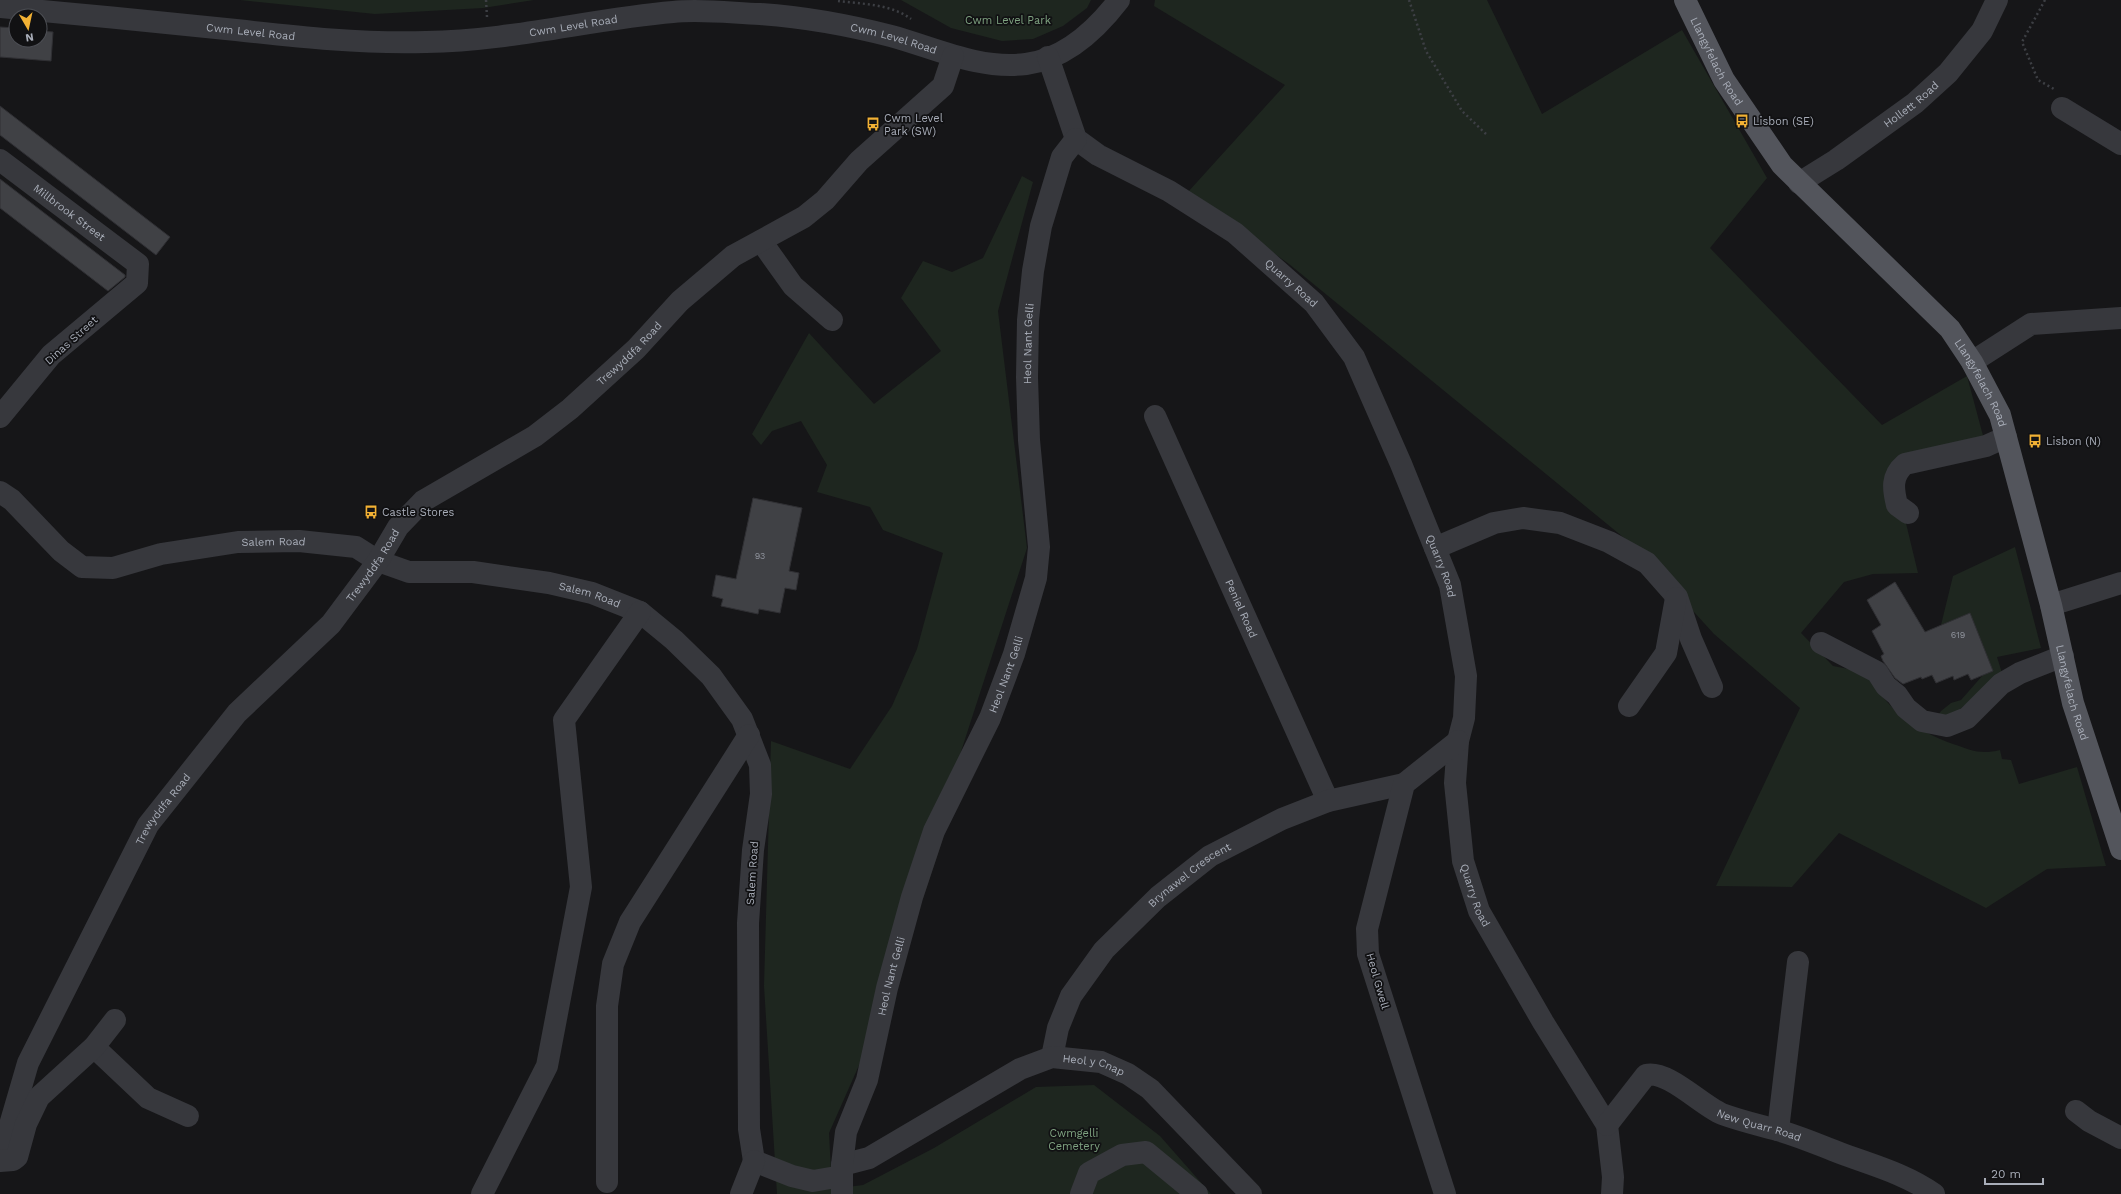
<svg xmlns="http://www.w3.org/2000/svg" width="2121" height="1194" font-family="'Work Sans',sans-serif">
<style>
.green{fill:#1e261f}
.building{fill:#404145;stroke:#303034}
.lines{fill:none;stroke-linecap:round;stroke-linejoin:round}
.path{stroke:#3d3f44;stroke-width:2.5;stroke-dasharray:2 3;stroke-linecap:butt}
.minor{stroke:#37383d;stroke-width:22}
.major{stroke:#53555c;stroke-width:22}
.labels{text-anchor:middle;stroke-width:3.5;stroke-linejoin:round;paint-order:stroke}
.number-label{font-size:9px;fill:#8e929b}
.park-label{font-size:11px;fill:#7fa381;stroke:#111113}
.street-label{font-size:11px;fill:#a8adb8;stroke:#111113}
.poi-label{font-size:11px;fill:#a8adb8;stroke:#111113;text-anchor:start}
</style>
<rect width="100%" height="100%" fill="#161618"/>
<!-- green -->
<path class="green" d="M240,0H534L483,8L375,14Z
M901,0H1091L1087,8L1063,26L1033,39L1002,41L951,28Z
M1155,0H1487L1542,114L1682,30L1767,178L1710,248L1882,425L1967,376L1985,443L1901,461L1904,515L1918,573L1873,574L1844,582L1801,633L1833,666L1869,673C1884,709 1917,731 1953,744C1971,750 1980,755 2000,750L2002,759L2011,760L2019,784L2077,767L2106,866L2047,869L1986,908L1839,833L1792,887L1716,886L1800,708L1714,634L1634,546L1289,264L1188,192L1285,85L1154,6Z
M1022,176L1033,182L998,311L1027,548L860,1063L829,1133L832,1189L863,1185L934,1148L1036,1087L1094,1085L1160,1136L1211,1194H777L764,986L771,741L850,769L892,706L917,649L943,553L883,530L870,507L817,492L827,465L801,421L772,431L761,445L752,434L809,333L874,404L941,351L901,298L923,261L952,272L983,258Z
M2015,547L2041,648L1997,657L2002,673L1951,717L1939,714L1941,711L1951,703L1961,700L1983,675L1993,671L1970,613L1941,625L1953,576Z"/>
<!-- building -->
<path class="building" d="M0,27L16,28V40H40V31L53,32L51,61L0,57Z
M0,106L170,237L156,255L0,135Z
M0,179L125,275V277L108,291L0,208Z
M753,498L802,508L789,571L799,573L796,590L785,588L780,613L759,609L758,614L721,606L723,599L712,596L716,575L736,579Z
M1895,582L1925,632L1970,613L1993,671L1971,680L1968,674L1954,680L1953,676L1936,683L1932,675L1922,679L1921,677L1903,684L1895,678L1883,661L1881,656L1884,654L1872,631L1881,625L1867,600Z"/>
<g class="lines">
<!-- path -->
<path class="path" d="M486,0L487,17
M1409,0L1426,51L1462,111L1486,134
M2045,0L2022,42L2038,80L2054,89
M838,1C862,4 891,4 911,19"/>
<!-- minor -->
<g class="minor">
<path id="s1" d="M0,7C79,14 157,22 236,30C299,37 363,44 426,42C510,41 591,19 673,12C701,9 732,13 760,14C804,17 848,25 891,36C935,48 979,70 1026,64C1064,59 1096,30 1119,0"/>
<path id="s2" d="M1048,57L1076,139L1098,155L1169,191L1235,233L1314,303L1354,357L1401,464L1450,585L1466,676L1464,718L1458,741L1455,783L1463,861L1479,911L1543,1022L1607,1125L1613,1177L1612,1194"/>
<path d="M2062,108L2121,144"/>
<path id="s3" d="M0,160L138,264L137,283L51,355L0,417"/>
<path id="s4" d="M1799,183L1836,160L1915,103L1948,73L1982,31L1997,0"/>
<path d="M761,241L793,286L832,320"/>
<path d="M1972,362L2031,324L2121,318"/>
<path id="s5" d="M1155,416L1328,801"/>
<path id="s6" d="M0,492L12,500L61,551L82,567L113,568L161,554L238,542L299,541L356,547L378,561L409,572H473L549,583L592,593L640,612L674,640L711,676L742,719L760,765L761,794L753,850L748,923L749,1129L754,1161L792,1176L813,1181L842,1176"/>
<path d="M1908,513L1897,505C1893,489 1891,476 1905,464L1986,446L2006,437"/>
<path d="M1435,548L1494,523L1523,518L1560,523L1609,542L1647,563L1677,597L1691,639L1712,687"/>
<path d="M2051,605L2121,583"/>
<path d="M1821,643L1877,672L1886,686L1897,695L1906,708L1922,721L1947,726L1967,718L2001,684L2020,673L2063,656"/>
<path d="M1629,706L1666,653L1676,598"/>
<path d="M94,1047L148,1098L188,1116"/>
<path id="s7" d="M1052,1057L1058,1028L1071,996L1104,950L1158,897L1210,856L1282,819L1328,801L1404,784"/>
<path d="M2076,1111L2089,1121L2121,1138"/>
<path id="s8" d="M1607,1125L1646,1075C1668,1070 1701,1105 1722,1114C1741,1121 1759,1125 1777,1130C1799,1136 1819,1145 1840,1153C1872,1165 1906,1174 1934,1194"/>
<path d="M1778,1130L1798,962"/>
<path id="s9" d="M0,1159L28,1063L148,825L237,713L331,624L378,561L398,527L423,501L535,436L570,409L636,349L680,301L733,256L804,217L825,200L859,161L943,86L953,56"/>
<path d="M0,1161L13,1160L17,1157L26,1124L39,1097L94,1047L115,1020"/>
<path id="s10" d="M842,1165L869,1158L1020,1069L1052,1057L1101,1062L1128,1074L1150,1089L1251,1194"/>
<path d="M607,1182V1006L613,964L630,922L749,735"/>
<path d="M482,1194L547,1066L581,887L564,720L640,612"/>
<path d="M741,1194L754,1161"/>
<path id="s11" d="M842,1194V1165L846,1132L867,1080L887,988L912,897L934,831L990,718L1014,654L1036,578L1039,547L1029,440L1027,377L1028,320L1033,271L1041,226L1062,157L1076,139"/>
<path d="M1081,1194L1089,1173L1122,1155L1146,1152L1197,1194"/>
<path d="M1445,1194L1368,954L1367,929L1404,784L1458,741"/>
</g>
<!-- major -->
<path class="major" id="s12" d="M1685,0L1724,80L1782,165L1950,329L1972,362L2000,415L2051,605L2073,703L2121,849"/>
</g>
<!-- icons -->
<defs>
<g id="bus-bare" transform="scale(1.08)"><path d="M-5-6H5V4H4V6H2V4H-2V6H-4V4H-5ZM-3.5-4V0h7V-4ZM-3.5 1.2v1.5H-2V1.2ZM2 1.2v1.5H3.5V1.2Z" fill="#f2b134" stroke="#111113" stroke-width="2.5" paint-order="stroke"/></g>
</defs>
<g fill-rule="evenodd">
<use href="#bus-bare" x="1742" y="121"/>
<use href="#bus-bare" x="873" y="124"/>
<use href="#bus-bare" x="2035" y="441"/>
<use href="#bus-bare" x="371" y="512"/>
</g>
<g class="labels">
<!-- number labels -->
<g class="number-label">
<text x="760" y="559">93</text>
<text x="1958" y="638">619</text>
</g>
<!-- park labels -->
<g class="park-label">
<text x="1008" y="24">Cwm Level Park</text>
<text x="1074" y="1137">Cwmgelli<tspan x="1074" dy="13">Cemetery</tspan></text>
</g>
<!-- street labels -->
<g class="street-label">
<text dy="4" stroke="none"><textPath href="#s1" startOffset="576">Cwm Level Road</textPath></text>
<text dy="4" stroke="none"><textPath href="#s1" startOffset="252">Cwm Level Road</textPath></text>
<text dy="4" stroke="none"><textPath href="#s1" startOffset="900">Cwm Level Road</textPath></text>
<text dy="4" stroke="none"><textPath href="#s12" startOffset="69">Llangyfelach Road</textPath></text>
<text dy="4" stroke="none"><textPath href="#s4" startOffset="137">Hollett Road</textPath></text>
<text dy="4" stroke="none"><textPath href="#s3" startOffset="87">Millbrook Street</textPath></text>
<text dy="4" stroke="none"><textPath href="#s2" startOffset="347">Quarry Road</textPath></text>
<text transform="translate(71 340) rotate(-42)" y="4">Dinas Street</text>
<text dy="4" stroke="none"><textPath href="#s11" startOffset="885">Heol Nant Gelli</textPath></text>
<text dy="4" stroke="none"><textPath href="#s9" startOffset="1048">Trewyddfa Road</textPath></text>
<text dy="4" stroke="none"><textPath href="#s12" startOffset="489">Llangyfelach Road</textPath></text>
<text dy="4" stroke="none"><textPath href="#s6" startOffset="306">Salem Road</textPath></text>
<text dy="4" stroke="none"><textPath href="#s9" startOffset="711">Trewyddfa Road</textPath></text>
<text dy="4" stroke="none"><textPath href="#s2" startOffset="671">Quarry Road</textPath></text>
<text dy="4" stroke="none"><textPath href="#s6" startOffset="631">Salem Road</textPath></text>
<text dy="4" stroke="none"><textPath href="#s5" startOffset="211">Peniel Road</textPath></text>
<text dy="4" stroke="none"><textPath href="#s11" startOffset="549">Heol Nant Gelli</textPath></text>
<text dy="4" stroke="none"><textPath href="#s12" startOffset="813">Llangyfelach Road</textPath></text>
<text dy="4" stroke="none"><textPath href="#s9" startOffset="388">Trewyddfa Road</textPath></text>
<text transform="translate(752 873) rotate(-86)" y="4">Salem Road</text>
<text dy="4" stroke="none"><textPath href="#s7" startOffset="235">Brynawel Crescent</textPath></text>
<text dy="4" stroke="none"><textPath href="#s2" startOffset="1007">Quarry Road</textPath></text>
<text dy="4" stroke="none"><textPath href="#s11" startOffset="225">Heol Nant Gelli</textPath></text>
<text transform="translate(1378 981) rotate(74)" y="4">Heol Gwell</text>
<text dy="4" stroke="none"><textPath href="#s10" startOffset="280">Heol y Cnap</textPath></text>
<text dy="4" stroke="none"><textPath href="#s8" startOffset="189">New Quarr Road</textPath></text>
</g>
<!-- poi labels -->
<g class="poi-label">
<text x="884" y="122">Cwm Level<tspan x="884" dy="13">Park (SW)</tspan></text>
<text x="1753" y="125">Lisbon (SE)</text>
<text x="2046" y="445">Lisbon (N)</text>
<text x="382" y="516">Castle Stores</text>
</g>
</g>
<!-- north arrow -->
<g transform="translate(28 28) rotate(171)"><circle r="19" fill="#111113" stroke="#4d4f55"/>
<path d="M0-3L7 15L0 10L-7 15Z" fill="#f2b134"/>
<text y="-6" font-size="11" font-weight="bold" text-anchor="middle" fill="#a8adb8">N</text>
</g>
<!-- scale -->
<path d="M1985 1178v6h58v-6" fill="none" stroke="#a8adb8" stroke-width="2"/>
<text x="1991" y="1178" font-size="12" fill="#a8adb8" stroke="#111113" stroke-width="3" paint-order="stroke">20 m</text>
</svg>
